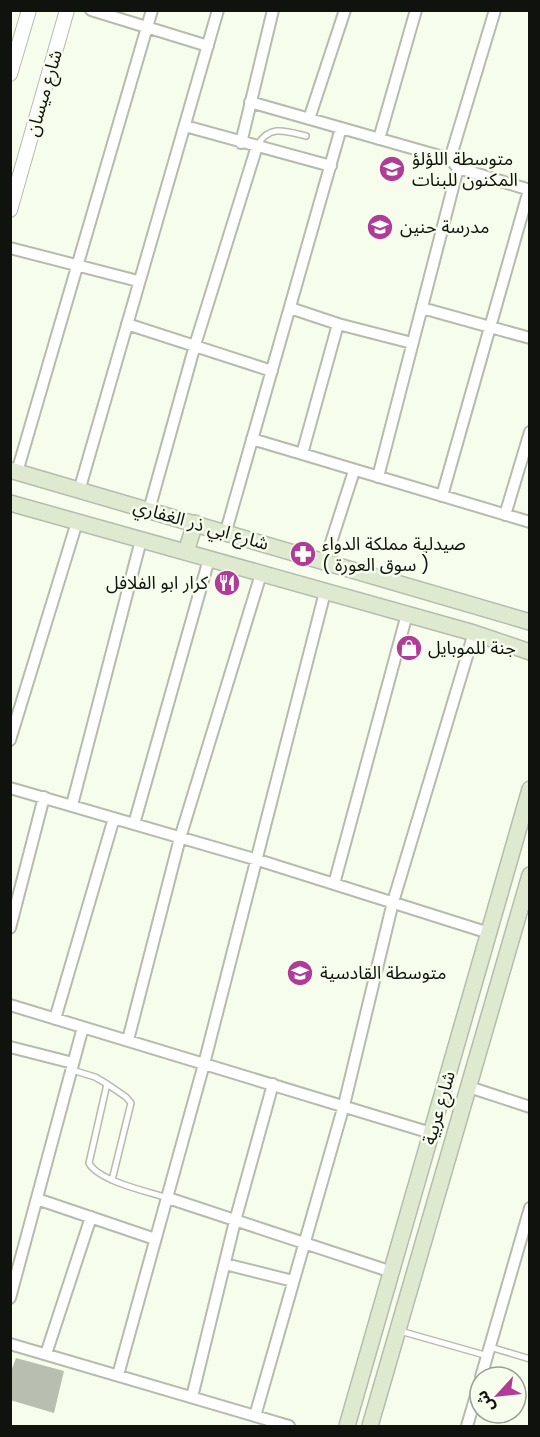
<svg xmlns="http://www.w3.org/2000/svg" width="540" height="1437" font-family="Poppins,'Noto Sans Arabic',sans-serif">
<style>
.building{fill:#b8bfb0}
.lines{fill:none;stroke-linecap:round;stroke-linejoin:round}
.service-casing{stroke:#b5bcad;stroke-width:8}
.minor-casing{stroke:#b5bcad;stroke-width:14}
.tertiary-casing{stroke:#b5bcad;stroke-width:16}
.secondary-casing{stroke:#b5bcad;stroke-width:18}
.service{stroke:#fff;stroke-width:5}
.minor{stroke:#fff;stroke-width:10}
.tertiary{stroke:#fff;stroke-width:14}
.secondary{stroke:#dfe9d0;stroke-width:15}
.labels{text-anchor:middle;stroke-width:5;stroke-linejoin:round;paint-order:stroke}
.street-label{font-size:18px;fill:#10120d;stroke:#f6fded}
.poi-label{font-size:18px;fill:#10120d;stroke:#f6fded;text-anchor:start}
</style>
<rect width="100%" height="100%" fill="#f6fded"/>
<!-- building -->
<path class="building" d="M16,1358L64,1371L54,1413L10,1400V1374Z"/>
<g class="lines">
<!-- service casing -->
<g class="service-casing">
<path id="service" d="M257,146C269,124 286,131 306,136
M72,1070L95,1077L107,1084L89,1163C98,1181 149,1192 168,1198
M107,1084L126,1097L131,1103L112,1180
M400,1331L488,1356
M490,1347L530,1359"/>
</g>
<!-- minor casing -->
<g class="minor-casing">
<path id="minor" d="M91,10L208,46
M250,102L450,159L458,168L530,190
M309,119L345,10
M185,126L331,166
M379,139L416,10
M241,143L273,10
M450,159L495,10
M10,248L138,281
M290,308L338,324L412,343
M422,308L530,338
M127,324L272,371
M252,439L530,522
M302,454L338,324
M17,472L152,10
M378,477L458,168
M79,491L218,10
M442,496L529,190
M149,510L195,345L257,146
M505,515L530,432
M226,531L341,128
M325,561L354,471
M10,740L77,522
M10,788L258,860L489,933
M72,805L141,540
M134,824L209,559
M334,884L407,614
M10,928L44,797
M10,1005L431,1133
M55,1019L114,818
M128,1040L180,838L261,574
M10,1047L73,1063
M469,1087L530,1107
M168,1198L392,1272
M37,1199L155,1239
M225,1264L293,1281
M10,1298L83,1027
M10,1344L289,1426
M46,1354L91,1217
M118,1375L204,1064L325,592
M481,1377L530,1208
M192,1397L235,1221L273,1084
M255,1416L344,1105L393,902L474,633
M467,1426L480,1382"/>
</g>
<!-- tertiary casing -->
<g class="tertiary-casing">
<path id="tertiary" d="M10,74L29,10
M10,210L67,10"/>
</g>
<!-- secondary casing -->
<g class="secondary-casing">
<path id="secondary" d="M10,470L530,622
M10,503L474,633L530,652
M186,552L195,523
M347,1426L530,789
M370,1426L530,875"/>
</g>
<!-- service -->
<use href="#service" class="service"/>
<!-- minor -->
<use href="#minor" class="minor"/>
<!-- tertiary -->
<use href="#tertiary" class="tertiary"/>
<!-- secondary -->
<use href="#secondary" class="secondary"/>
</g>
<!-- icons -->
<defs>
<g id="school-disc" transform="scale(1.35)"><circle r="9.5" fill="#af3d97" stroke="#f6fded"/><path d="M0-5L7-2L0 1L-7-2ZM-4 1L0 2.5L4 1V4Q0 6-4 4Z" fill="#fff"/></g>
<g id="pharmacy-disc" transform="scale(1.35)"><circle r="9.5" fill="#af3d97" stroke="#f6fded"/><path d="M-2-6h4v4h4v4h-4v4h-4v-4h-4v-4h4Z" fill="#fff"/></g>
<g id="restaurant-disc" transform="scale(1.35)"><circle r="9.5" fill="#af3d97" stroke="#f6fded"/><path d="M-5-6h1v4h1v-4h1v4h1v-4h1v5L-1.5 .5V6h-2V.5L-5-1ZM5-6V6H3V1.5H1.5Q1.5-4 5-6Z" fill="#fff"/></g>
<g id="shop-disc" transform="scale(1.35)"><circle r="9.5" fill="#af3d97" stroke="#f6fded"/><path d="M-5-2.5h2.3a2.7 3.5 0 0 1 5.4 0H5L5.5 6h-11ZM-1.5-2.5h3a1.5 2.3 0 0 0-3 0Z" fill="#fff"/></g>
</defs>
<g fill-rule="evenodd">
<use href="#school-disc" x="392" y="169"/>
<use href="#school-disc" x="380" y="227"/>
<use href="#pharmacy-disc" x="303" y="554"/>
<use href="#restaurant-disc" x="227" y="583"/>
<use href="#shop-disc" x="409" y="648"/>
<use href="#school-disc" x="300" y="973"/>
</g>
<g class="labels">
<!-- street labels -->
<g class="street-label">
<text transform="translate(44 93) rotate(-74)" y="6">شارع ميسان</text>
<text transform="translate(201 525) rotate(16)" y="6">شارع ابي ذر الغفاري</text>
<text transform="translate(439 1108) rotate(-74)" y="6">شارع عربية</text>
</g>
<!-- poi labels -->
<g class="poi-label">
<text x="412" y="165">متوسطة اللؤلؤ<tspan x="412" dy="21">المكنون للبنات</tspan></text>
<text x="400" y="233">مدرسة حنين</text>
<text x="322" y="550">صيدلية مملكة الدواء<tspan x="322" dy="21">( سوق العورة )</tspan></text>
<text x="208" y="589" text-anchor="end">كرار ابو الفلافل</text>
<text x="428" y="654">جنة للموبايل</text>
<text x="320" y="979">متوسطة القادسية</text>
</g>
</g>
<!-- border -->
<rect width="540" height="1437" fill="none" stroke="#10120d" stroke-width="24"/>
<!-- north arrow -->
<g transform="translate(498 1395) rotate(243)"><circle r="28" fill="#f6fded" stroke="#9a9f93" stroke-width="1.5"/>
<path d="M0-4.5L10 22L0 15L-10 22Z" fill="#af3d97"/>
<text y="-9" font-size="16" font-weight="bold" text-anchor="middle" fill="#10120d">ش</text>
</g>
</svg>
